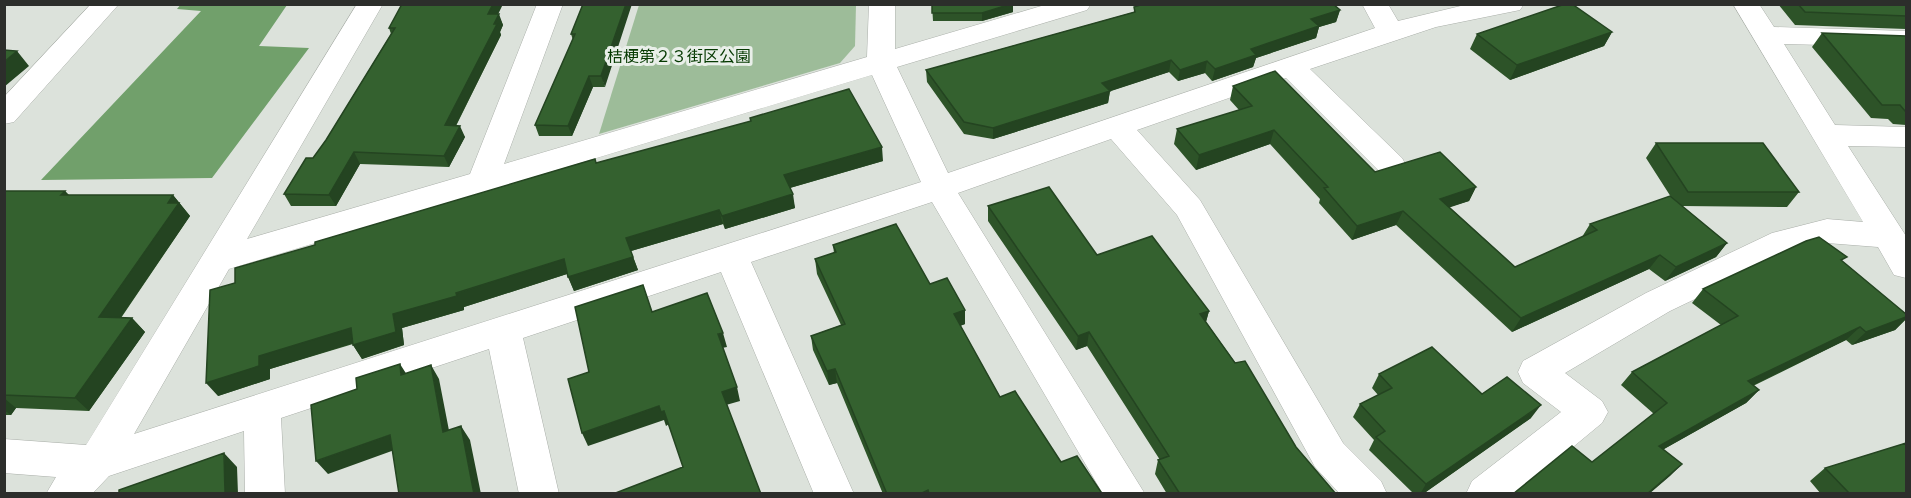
<svg xmlns="http://www.w3.org/2000/svg" width="1911" height="498" font-family="'IBM Plex Sans','Noto Sans JP',sans-serif">
<style>
.green{fill:#9dbc99}
.water{fill:#71a06b}
.lines{fill:none;stroke-linecap:round;stroke-linejoin:round}
.minor-casing{stroke:#aaafa9;stroke-width:1}
.minor{fill:#fff;fill-rule:evenodd}
.wall{fill:#2d5328}
.shaded-wall{fill:#244421}
.building{fill:#34612f;stroke:#244421;stroke-width:1.5}
.labels{text-anchor:middle;stroke-width:6;stroke-linejoin:round;paint-order:stroke}
.park-label{font-size:16px;fill:#063a02;stroke:#e9efe9}
</style>
<rect width="100%" height="100%" fill="#dce2db"/>
<!-- green -->
<path class="green" d="M639,5H856L855,46L840,63L599,134Z"/>
<!-- water -->
<path class="water" d="M181,4L287,5L259,46L309,48L212,178L41,180L201,11L177,9Z"/>
<g class="lines">
<!-- minor casing -->
<g class="minor-casing">
<path id="minor" d="M91,4H119L14,122L4,124V97Z
M357,4H383L247,239L470,174L537,4H563L504,164L867,57L869,4H895V49L1048,4H1091L1087,10L897,67L948,173L1375,28L1362,4H1388L1398,21L1469,4H1524L1520,10L1436,27L1310,69L1402,158L1406,165L1402,172L1391,176L1380,172L1286,78L1137,130L1200,200L1343,443L1381,481L1387,494H1340L1315,467L1177,215L1111,139L958,193L1145,494H1103L932,202L751,262L854,494H814L721,272L523,338L559,494H519L489,349L281,418L285,494H245L244,431L109,476L92,494H46L56,477L4,473V439L86,445ZM872,75L921,182L134,434L229,269Z
M1733,4H1759L1774,27L1906,31V47L1784,44L1835,125L1906,127V147L1848,146L1906,236V278L1894,275L1878,247L1827,243L1793,252L1670,311L1565,373L1602,401L1608,412L1602,423L1516,494H1466L1472,481L1561,412L1523,383L1518,372L1523,361L1646,293L1772,233L1827,219L1863,222Z"/>
</g>
<!-- minor -->
<use href="#minor" class="minor"/>
</g>
<!-- wall -->
<path class="wall" d="M583,4L605,87H593L572,136H539L535,125L573,40L571,34Z
M932,4H1013V12L982,21H933Z
M1138,4H1333L1340,10L1336,22L1319,27L1316,38L1256,58L1253,67L1212,81L1205,73L1178,81L1169,72L1110,91L1108,103L993,139L964,134L927,82L926,70L1134,12V7L1137,6Z
M1778,4H1906V29L1795,25Z
M498,14L503,25L500,32L501,35L456,126L465,137L449,167L360,164L336,206H291L284,194L313,158L326,140L391,34L389,28Z
M1612,32L1604,46L1510,80L1470,49L1477,34Z
M1822,33L1906,36V125L1893,124L1888,119L1871,118L1812,47Z
M1233,86L1375,172L1476,187L1469,201L1449,207L1515,267L1582,237L1590,224L1671,197L1646,158L1656,143L1799,192L1787,207L1682,206L1727,243L1716,257L1665,281L1649,269L1512,332L1396,225L1352,240L1319,203L1320,199L1270,144L1196,170L1174,144L1177,129L1239,110L1230,100Z
M750,118L883,161L790,188L795,208L725,229L723,224L631,251L638,270L574,291L567,274L464,307V310L402,328L404,345L362,359L353,345V344L270,369V379L218,396L235,283L597,163L750,122Z
M4,191H65L69,195H173L190,216L121,318H132L145,332L89,411L16,408L11,415H4Z
M988,206L1097,255L1209,311L1206,322L1296,447L1336,494H1167L1155,474L1158,460H1160L1087,346L1076,350L988,221Z
M833,245L930,284L965,310V324L960,326L1000,397L1061,462L1100,494H883L837,383L829,385L813,350L811,336L841,325L817,274L815,259L834,253Z
M1843,262L1906,314V319L1895,330L1852,345L1846,340L1753,386L1759,390L1746,403L1664,449L1670,476L1654,414L1621,385L1632,372L1721,325L1692,303L1703,289Z
M1379,374L1482,394L1531,418L1423,494H1414L1369,450L1374,440L1353,417L1360,404L1378,395L1372,388Z
M1825,468L1906,494H1821L1810,481Z"/>
<!-- shaded-wall -->
<path class="shaded-wall" d="M493,4H503L493,25L488,14Z
M626,4H632L605,87L601,76Z
M1011,4H1013V12L982,21V13Z
M1340,10L1336,22L1319,27L1316,38L1256,58L1253,67L1212,81L1215,69L1251,49L1311,19Z
M499,14L503,25L500,32L501,35L450,137L445,125Z
M1612,32L1604,46L1510,80L1517,65Z
M17,51L29,66L4,87V62Z
M1171,60L1169,72L1102,94L1110,91L1108,103L993,139V128L1102,83Z
M1207,61L1205,73L1178,81L1180,70Z
M589,76L593,87L572,136L568,126Z
M460,126L465,137L449,167L444,156Z
M1274,130L1270,144L1196,170L1199,155Z
M882,147L883,161L786,189L784,175Z
M354,152L360,164L336,206L329,195Z
M1476,187L1469,201L1433,213L1440,199Z
M65,191L77,205L61,195Z
M793,194L795,208L725,229L722,216Z
M173,195L190,216L112,330L99,317Z
M719,210L723,224L631,251L626,238Z
M1403,211L1396,225L1352,240L1357,226Z
M1727,243L1716,257L1665,281L1676,267Z
M1660,255L1649,269L1512,332L1521,318Z
M633,257L638,270L574,291L568,277Z
M564,259L570,273L464,307V310L402,328L404,345L362,359L353,345L393,314Z
M965,310V324L954,328V314Z
M1209,311L1205,325L1200,314Z
M1906,317V319L1895,330L1852,345L1866,332Z
M132,318L145,332L89,411L75,398Z
M1860,327L1846,340L1735,394L1748,381Z
M351,328L360,341L270,369V379L218,396L206,383L259,356Z
M1089,332L1087,346L1076,350L1078,336Z
M723,333L727,347L722,348L718,334Z
M400,364L409,378L401,375Z
M431,365L439,379L452,446L443,432Z
M835,369L837,383L829,385L827,371Z
M737,387L740,401L726,405L722,392Z
M1759,390L1746,403L1648,458L1659,446Z
M4,398L16,408L11,415L4,410Z
M1541,405L1531,418L1423,494H1420L1426,484Z
M659,406L664,411L669,424L666,426L664,420L588,446L582,433Z
M461,426L470,440L481,494H474Z
M390,435L400,448L328,474L316,461Z
M224,453L237,467L238,494H225Z
M1682,464L1670,476L1649,494H1647Z"/>
<!-- building -->
<path class="building" d="M402,4H493L488,14H499L494,24H497L445,125L460,126L444,156L354,152L329,195L284,194L306,158H313L326,140L395,28H389Z
M583,4H626L601,76H589L568,126L535,125L575,34H571Z
M932,4H1011L982,13H932Z
M1140,4H1333L1340,10L1311,19L1319,26L1251,49L1256,55L1215,69L1207,61L1180,70L1171,60L1102,83L1110,91L993,128L964,122L926,70L1135,12L1134,7L1141,5Z
M1565,4H1572L1612,32L1517,65L1477,34Z
M1798,4H1906V16L1805,12Z
M1822,33L1906,36V111H1905L1900,105H1882Z
M4,50L17,51L4,62Z
M1275,71L1375,172L1440,152L1476,187L1440,199L1515,267L1597,230L1590,224L1670,196L1727,243L1676,267L1660,255L1521,318L1403,211L1357,226L1324,188L1328,187L1274,130L1199,155L1177,129L1252,106L1233,86Z
M849,89L882,147L784,175L793,194L722,216L719,210L626,238L633,257L568,277L564,259L456,293L457,296L393,314L396,332L353,345L351,328L259,356V366L206,383L210,290L235,283V268L315,245V242L595,159L596,163L751,121L750,118Z
M1656,143H1763L1799,192H1688Z
M1049,187L1097,255L1152,236L1209,311L1200,314L1235,363L1245,361L1296,447L1336,494H1180L1158,460L1169,456L1089,332L1078,336L988,206Z
M4,191H65L61,195H173L168,203H179L99,317L132,318L75,398L4,395Z
M896,224L930,284L947,278L965,310L954,314L1000,397L1015,391L1061,462L1077,456L1101,492L1097,494H929L928,490L920,494H887L835,369L827,371L811,336L845,324L815,259L836,252L833,245Z
M1819,237L1847,257L1841,260L1906,314V317L1866,332L1860,327L1748,381L1759,390L1659,446L1682,464L1647,494H1513L1572,446L1592,462L1667,403L1632,372L1738,316L1703,289L1806,241Z
M643,285L652,312L707,293L723,333L718,334L737,387L722,392L761,494H613L683,467L664,411L661,412L659,406L582,433L568,379L589,372L575,307Z
M1432,347L1482,394L1507,377L1541,405L1426,484L1376,437L1385,431L1360,404L1392,388L1379,374Z
M400,364L401,375L431,365L443,432L461,426L474,494H399L390,435L316,461L311,405L357,389L356,378Z
M1906,443V494H1850L1825,468Z
M224,453L225,494H119V490Z"/>
<g class="labels">
<!-- park labels -->
<g class="park-label">
<text x="679" y="62">桔梗第２３街区公園</text>
</g>
</g>
<!-- border -->
<rect width="1911" height="498" fill="none" stroke="#2c2e2b" stroke-width="12"/>
</svg>
